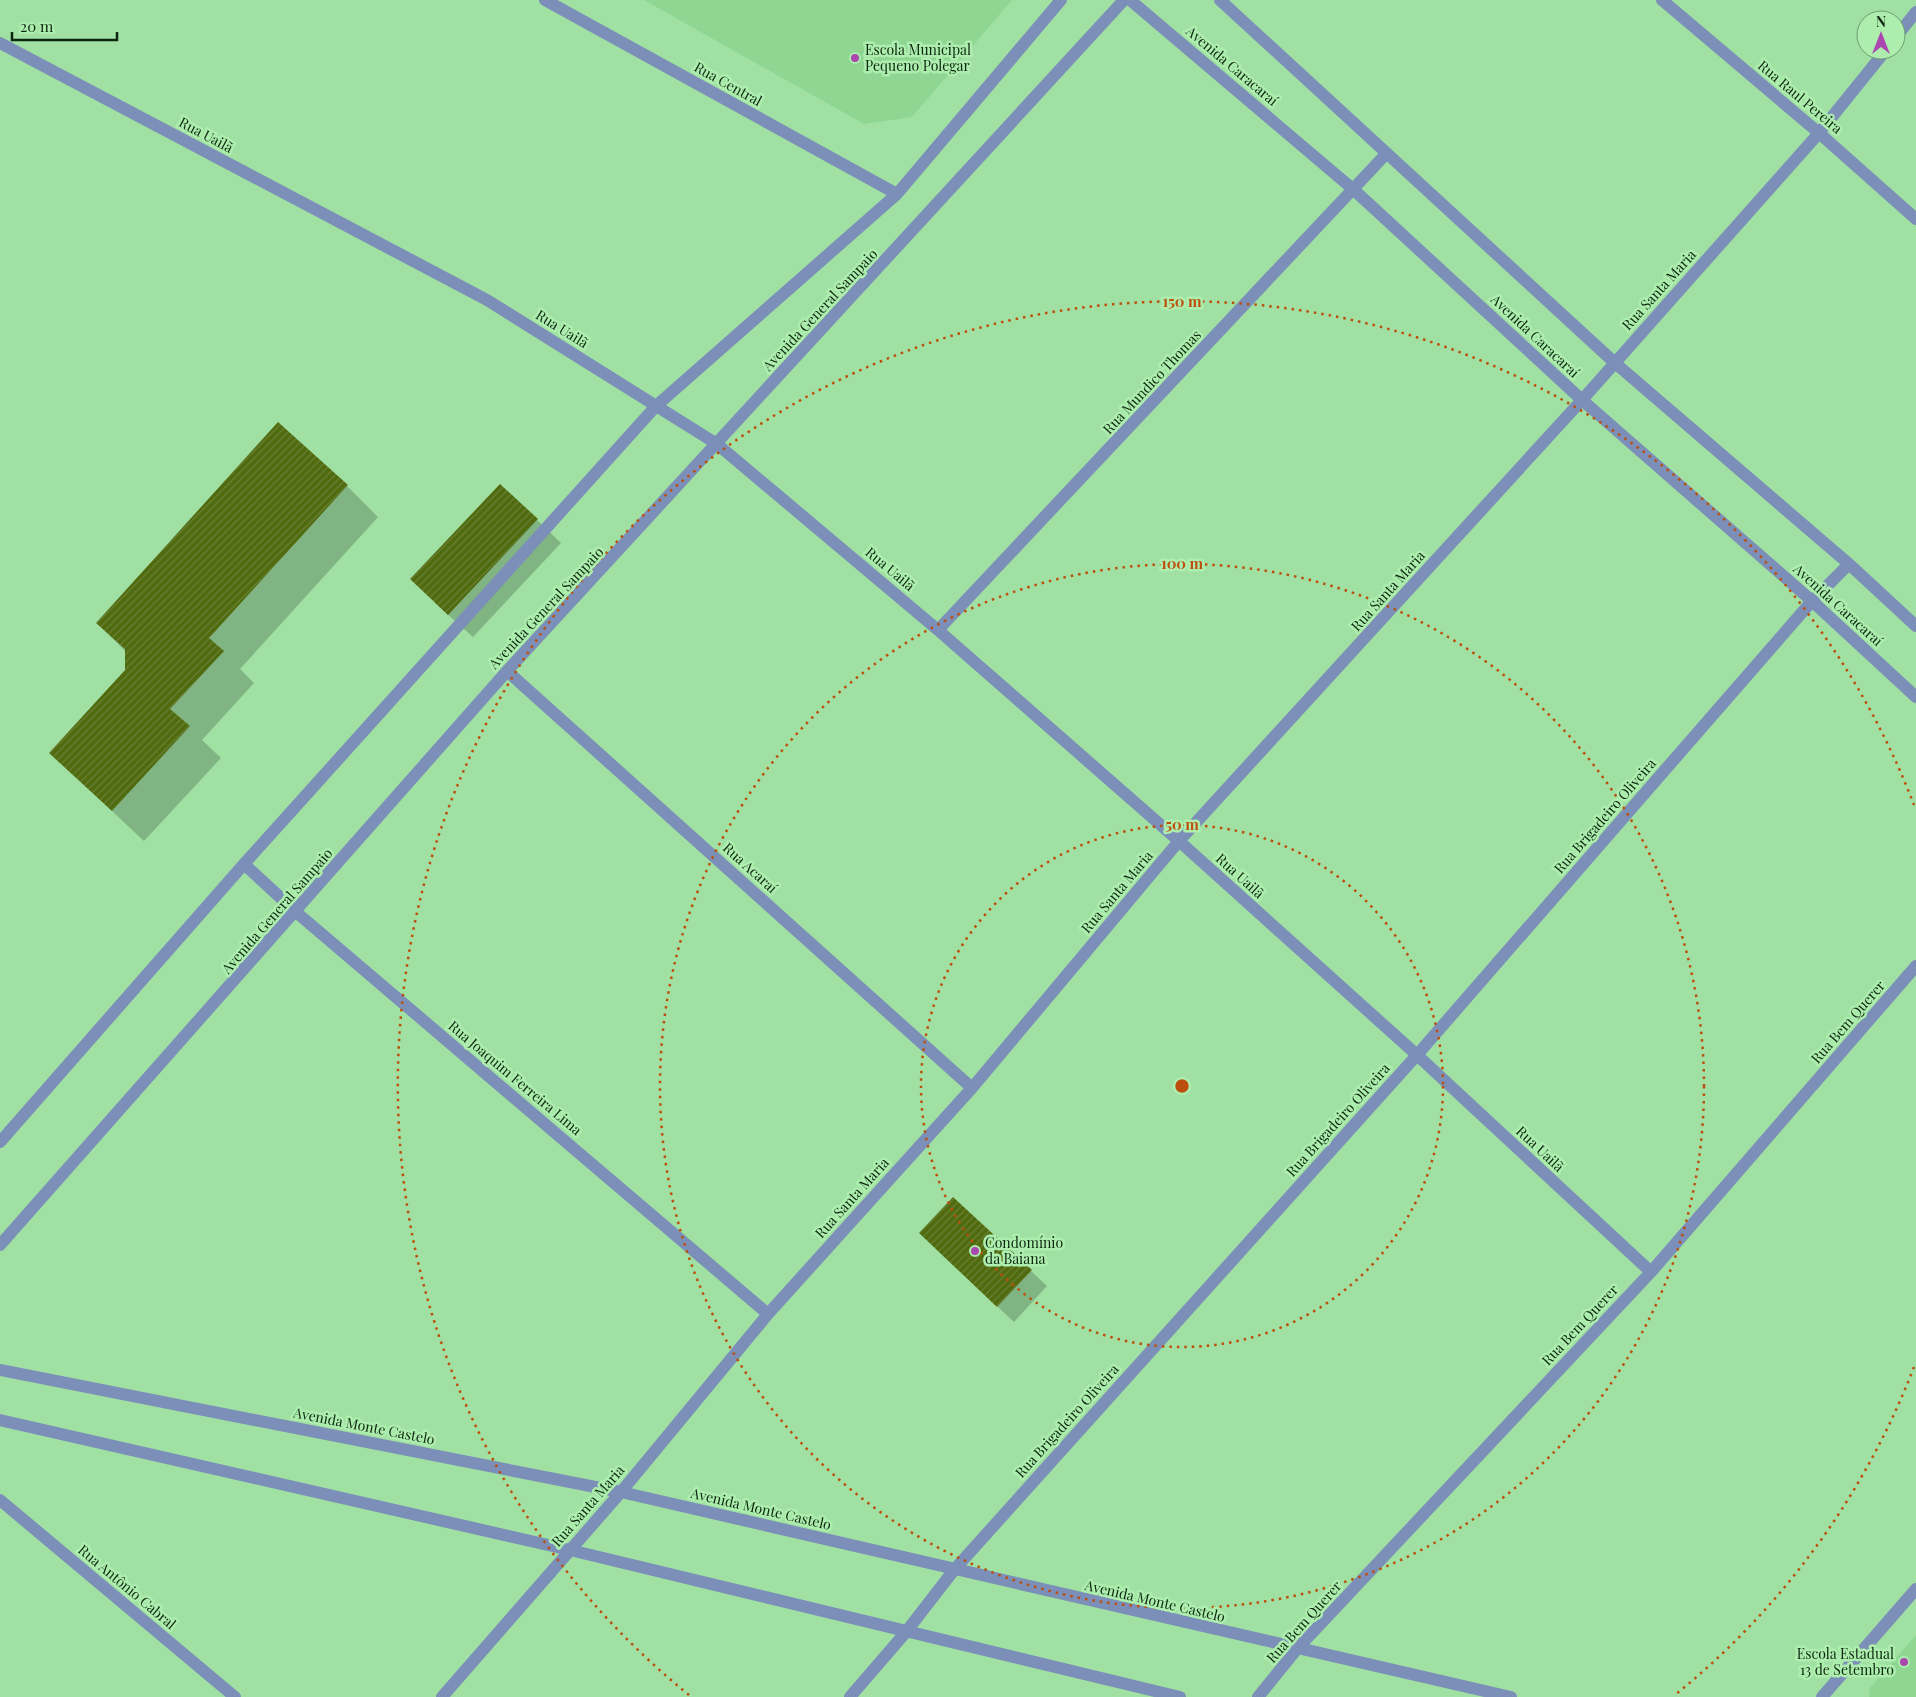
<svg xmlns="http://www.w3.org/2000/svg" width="1916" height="1697" font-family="'Playfair Display',serif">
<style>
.built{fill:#8fd692}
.shadow{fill:#0003}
.building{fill:url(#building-hatch)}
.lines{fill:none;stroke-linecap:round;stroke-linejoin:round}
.minor{stroke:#7c8fb8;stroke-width:12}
.ring{fill:none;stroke:#bc4f0d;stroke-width:2.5;stroke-dasharray:2.5 5}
.poi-dot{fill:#aa48af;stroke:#adeeaf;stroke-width:2}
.labels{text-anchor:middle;stroke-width:5;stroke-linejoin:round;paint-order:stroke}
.poi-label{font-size:14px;fill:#0d270f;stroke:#adeeaf;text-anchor:start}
.street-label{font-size:14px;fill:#0d270f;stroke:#adeeaf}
.centre{fill:#bc4f0d;stroke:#adeeaf;stroke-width:2.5}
.ring-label{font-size:15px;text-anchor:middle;font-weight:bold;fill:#bc4f0d;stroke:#adeeaf;stroke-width:5;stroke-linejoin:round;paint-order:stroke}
</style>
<defs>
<pattern id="building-hatch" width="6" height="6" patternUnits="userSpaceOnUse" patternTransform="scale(1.25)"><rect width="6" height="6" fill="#506b0e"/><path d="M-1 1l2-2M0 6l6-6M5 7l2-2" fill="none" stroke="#6a8038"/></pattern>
</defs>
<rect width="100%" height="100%" fill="#a0e1a3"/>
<!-- built -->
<path class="built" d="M644,0H1012L912,117L864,124Z
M1916,1635V1697H1869L1870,1688Z"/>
<!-- shadow -->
<path class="shadow" d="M347,486L378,517L240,669L254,683L202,740L221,758L144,841L50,753L126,671V652L97,623Z
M537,520L561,543L473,637L435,603Z
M936,1249L1031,1271L1047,1286L1014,1322Z"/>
<!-- building -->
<path class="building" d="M278,422L348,485L209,638L224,651L170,709L190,726L112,811L49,753L125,670V649L96,623Z
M500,484L538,519L448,615L410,579Z
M953,1197L1032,1270L997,1307L919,1233Z"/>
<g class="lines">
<!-- minor -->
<path class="minor" d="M545,0L897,194
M1130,0L1354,190L1582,400L1812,601L1916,697
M1220,0L1615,363L1849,564L1916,626
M1662,0L1819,133L1916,219
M1896,37L1916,12
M0,43L487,300L717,444L938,630L1179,841L1417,1055L1651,1272
M938,630L1386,154
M507,671L972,1088
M244,864L296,912L768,1314
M0,1142L244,864L656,406L897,194L1061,0
M0,1245L507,671L1124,0
M0,1370L621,1492L1511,1697
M0,1420L570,1550L1180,1697
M0,1500L235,1697
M442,1697L621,1492L768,1314L972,1088L1179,841L1582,400L1819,133L1886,50
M850,1697L906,1632L954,1570L1417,1055L1812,601L1849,564
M1258,1697L1297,1649L1651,1272L1916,966
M1822,1697L1916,1589"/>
</g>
<!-- distance rings -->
<g class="ring">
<circle cx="1182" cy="1086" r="261"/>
<circle cx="1182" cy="1086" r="522"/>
<path d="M1914 1367A784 784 0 0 1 1675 1695M689 1695A784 784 0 1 1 1914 805"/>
</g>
<!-- markers -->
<g class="poi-dot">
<circle cx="855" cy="58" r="5"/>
<circle cx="975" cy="1251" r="5"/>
<circle cx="1904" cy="1662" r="5"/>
</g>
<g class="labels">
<!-- poi labels -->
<g class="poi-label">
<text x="865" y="55">Escola Municipal<tspan x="865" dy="16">Pequeno Polegar</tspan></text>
<text x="985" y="1248">Condomínio<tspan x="985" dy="16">da Baiana</tspan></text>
<text x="1894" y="1659" text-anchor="end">Escola Estadual<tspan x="1894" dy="16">13 de Setembro</tspan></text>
</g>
<!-- street labels -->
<g class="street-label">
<text transform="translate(1232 66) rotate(40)" y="5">Avenida Caracaraí</text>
<text transform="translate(728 84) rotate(29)" y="5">Rua Central</text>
<text transform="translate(1800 97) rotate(40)" y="5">Rua Raul Pereira</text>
<text transform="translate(206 135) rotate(28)" y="5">Rua Uailã</text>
<text transform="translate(1659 290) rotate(-48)" y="5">Rua Santa Maria</text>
<text transform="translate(820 310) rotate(-47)" y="5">Avenida General Sampaio</text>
<text transform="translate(562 329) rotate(32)" y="5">Rua Uailã</text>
<text transform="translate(1535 336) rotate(43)" y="5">Avenida Caracaraí</text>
<text transform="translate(1152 382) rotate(-47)" y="5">Rua Mundico Thomas</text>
<text transform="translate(890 569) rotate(40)" y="5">Rua Uailã</text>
<text transform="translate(1388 591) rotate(-48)" y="5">Rua Santa Maria</text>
<text transform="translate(1838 605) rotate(42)" y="5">Avenida Caracaraí</text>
<text transform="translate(546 608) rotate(-47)" y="5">Avenida General Sampaio</text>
<text transform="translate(1605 816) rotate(-49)" y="5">Rua Brigadeiro Oliveira</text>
<text transform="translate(750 868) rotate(42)" y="5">Rua Acaraí</text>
<text transform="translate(1240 876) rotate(42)" y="5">Rua Uailã</text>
<text transform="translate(1117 892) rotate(-50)" y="5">Rua Santa Maria</text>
<text transform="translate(277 911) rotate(-49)" y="5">Avenida General Sampaio</text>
<text transform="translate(1848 1022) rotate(-49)" y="5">Rua Bem Querer</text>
<text transform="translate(515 1078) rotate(40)" y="5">Rua Joaquim Ferreira Lima</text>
<text transform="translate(1338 1120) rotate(-48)" y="5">Rua Brigadeiro Oliveira</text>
<text transform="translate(1540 1149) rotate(43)" y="5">Rua Uailã</text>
<text transform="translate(852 1198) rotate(-48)" y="5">Rua Santa Maria</text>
<text transform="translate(1580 1325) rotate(-47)" y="5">Rua Bem Querer</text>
<text transform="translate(1067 1421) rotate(-48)" y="5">Rua Brigadeiro Oliveira</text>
<text transform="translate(364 1426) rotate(11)" y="5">Avenida Monte Castelo</text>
<text transform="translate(588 1506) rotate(-49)" y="5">Rua Santa Maria</text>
<text transform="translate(761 1509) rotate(13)" y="5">Avenida Monte Castelo</text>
<text transform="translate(127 1587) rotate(40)" y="5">Rua Antônio Cabral</text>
<text transform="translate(1155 1601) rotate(13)" y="5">Avenida Monte Castelo</text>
<text transform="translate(1304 1622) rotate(-48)" y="5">Rua Bem Querer</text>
</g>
</g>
<circle cx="1182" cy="1086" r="8" class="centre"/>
<g class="ring-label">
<text x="1182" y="307">150 m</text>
<text x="1182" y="569">100 m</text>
<text x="1182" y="830">50 m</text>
</g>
<!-- north arrow -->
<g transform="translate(1881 35)"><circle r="24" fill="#adeeaf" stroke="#6d9e6f"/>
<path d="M0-4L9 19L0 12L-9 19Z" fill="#aa48af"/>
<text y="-8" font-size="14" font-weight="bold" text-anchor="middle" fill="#0d270f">N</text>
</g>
<!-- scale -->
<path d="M12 32v8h105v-8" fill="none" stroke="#0d270f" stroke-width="2.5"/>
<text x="20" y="32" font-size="15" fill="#0d270f" stroke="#adeeaf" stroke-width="4" paint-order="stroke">20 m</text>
</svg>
